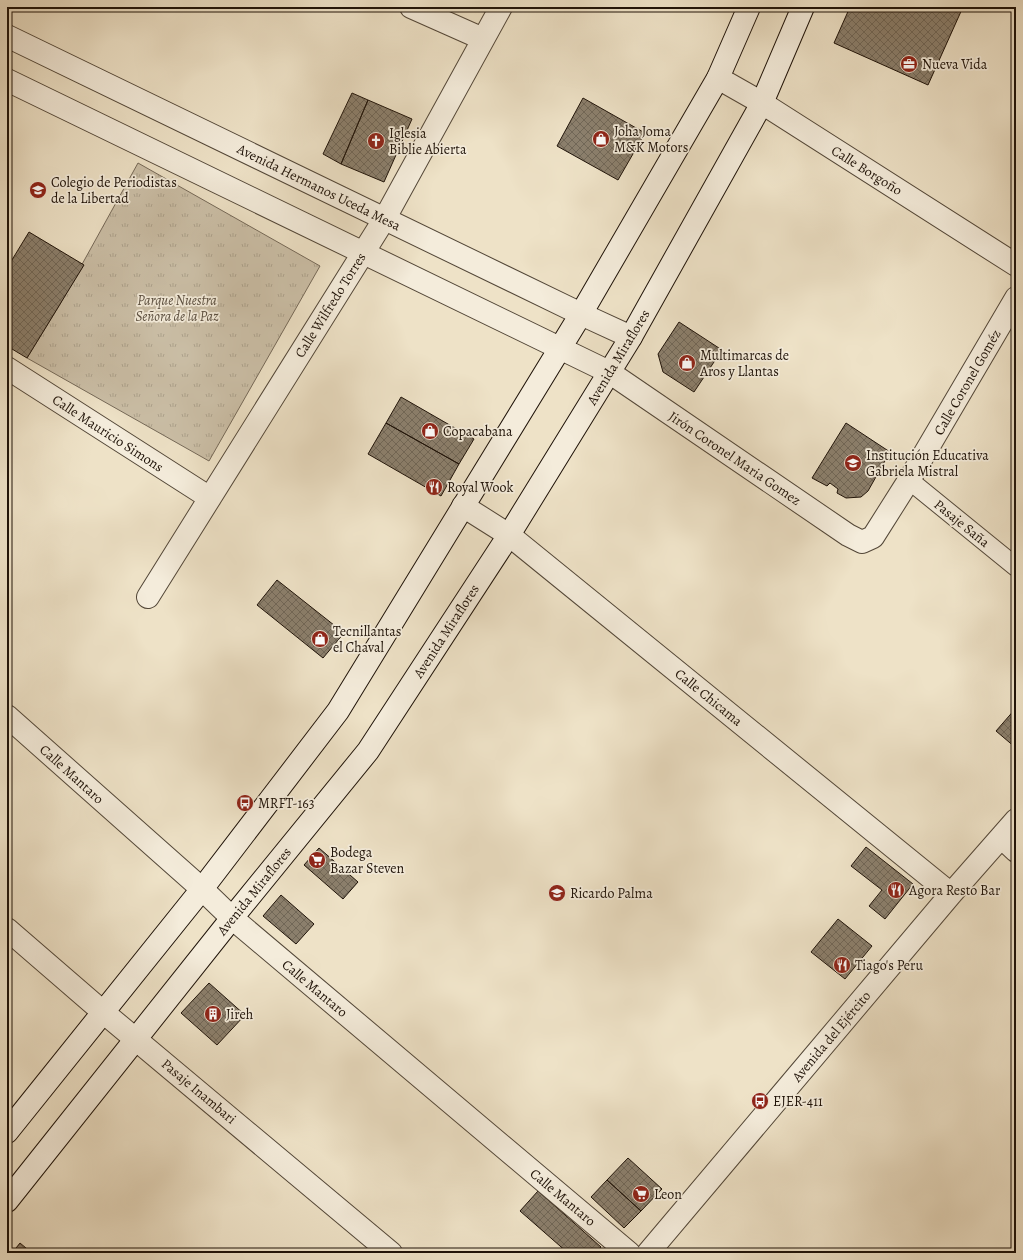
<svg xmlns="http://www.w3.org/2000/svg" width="1023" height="1260" font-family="Alegreya,serif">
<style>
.park{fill:url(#park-tufts);stroke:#756958}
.building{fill:url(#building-cross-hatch);stroke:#1f1309}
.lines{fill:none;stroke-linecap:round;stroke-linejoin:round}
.pedestrian-casing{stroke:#534738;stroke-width:20}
.minor-casing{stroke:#534738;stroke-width:24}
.tertiary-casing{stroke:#534738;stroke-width:24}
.secondary-casing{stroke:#1f1309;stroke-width:24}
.pedestrian{stroke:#f4ecdb;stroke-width:18}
.minor{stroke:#f4ecdb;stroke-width:22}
.tertiary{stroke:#f4ecdb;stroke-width:22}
.secondary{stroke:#f4ecdb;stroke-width:22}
.labels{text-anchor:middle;stroke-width:3.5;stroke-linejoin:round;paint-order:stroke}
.poi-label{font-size:14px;fill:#1f1309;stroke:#f4ecdb;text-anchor:start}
.street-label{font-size:14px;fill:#1f1309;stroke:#f4ecdb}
.park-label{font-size:14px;font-style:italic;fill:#5b4f40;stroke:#f4ecdb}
</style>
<defs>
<pattern id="park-tufts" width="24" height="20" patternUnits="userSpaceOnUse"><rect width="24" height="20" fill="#cbbfa7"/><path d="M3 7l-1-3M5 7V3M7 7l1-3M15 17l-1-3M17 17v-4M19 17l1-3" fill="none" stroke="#aea38e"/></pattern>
<pattern id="building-cross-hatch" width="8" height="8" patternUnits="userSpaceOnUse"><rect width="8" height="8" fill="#8b7f6c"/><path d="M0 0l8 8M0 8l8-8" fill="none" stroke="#716757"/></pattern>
</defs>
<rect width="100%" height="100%" fill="#eee2c7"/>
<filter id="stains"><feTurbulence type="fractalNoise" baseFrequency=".005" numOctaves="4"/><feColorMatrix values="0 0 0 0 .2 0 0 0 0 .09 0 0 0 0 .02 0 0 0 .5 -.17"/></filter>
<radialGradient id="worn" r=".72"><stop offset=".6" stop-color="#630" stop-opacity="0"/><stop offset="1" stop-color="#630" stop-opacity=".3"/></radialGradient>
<!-- park -->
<path class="park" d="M138,163L320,266L209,461L27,358L59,306Z"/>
<!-- building -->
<path class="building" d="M850,7H963L928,85L834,43Z
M352,93L368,100L341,164L323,154Z
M583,98L645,133L618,180L557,146Z
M368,100L412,119L384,182L341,164Z
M29,232L84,265L27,358L7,346V268Z
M679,322L722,350L694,392L663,372L658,354Z
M401,397L474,439L459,464L386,423Z
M386,423L459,464L441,496L368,454Z
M846,423L890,452L868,491L861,497L846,498L837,493L838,489L830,483L827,486L812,478Z
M277,580L344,633L323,658L257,605Z
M1016,708V748L996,731Z
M866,847L913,884L885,919L869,906L882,890L851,866Z
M319,848L358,882L343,899L304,865Z
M281,895L314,924L296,944L263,916Z
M838,919L872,946L845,979L811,952Z
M209,983L245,1015L217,1045L181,1013Z
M628,1158L662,1189L641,1211L607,1180Z
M607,1180L641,1211L624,1228L591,1197Z
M538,1191L601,1247L596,1253H568L520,1211Z
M20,1243L32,1253H12Z"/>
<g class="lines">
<!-- pedestrian casing -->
<g class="pedestrian-casing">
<path id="pedestrian" d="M909,480L1016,567"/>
</g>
<!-- minor casing -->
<g class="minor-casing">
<path id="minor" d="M411,7L483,39
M718,78L762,103L1016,265
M7,368L210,498
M609,372L848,535L862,542L873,537L909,480L1016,298
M463,506L509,535L951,894
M148,597L385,218L501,7
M7,716L202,889L232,918L629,1253
M1001,837L1016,851
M7,929L103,1012L391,1253
M648,1253L951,894L1016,820"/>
</g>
<!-- tertiary casing -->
<g class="tertiary-casing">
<path id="tertiary" d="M7,36L581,314L631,337
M7,80L609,372"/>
</g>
<!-- secondary casing -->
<g class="secondary-casing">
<path id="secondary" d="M7,1132L202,889L338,711L581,314L718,78L749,7
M7,1201L232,918L368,751L509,535L631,337L762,103L803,7"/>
</g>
<!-- pedestrian -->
<use href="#pedestrian" class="pedestrian"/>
<!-- minor -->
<use href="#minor" class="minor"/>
<!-- tertiary -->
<use href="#tertiary" class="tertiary"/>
<!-- secondary -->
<use href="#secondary" class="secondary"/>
</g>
<!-- icons -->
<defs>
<g id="office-disc" transform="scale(0.9)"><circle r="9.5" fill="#8f2418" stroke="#f4ecdb"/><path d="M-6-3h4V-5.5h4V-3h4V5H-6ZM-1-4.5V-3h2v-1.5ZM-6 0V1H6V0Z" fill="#fff"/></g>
<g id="shop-disc" transform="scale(0.9)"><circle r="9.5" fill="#8f2418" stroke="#f4ecdb"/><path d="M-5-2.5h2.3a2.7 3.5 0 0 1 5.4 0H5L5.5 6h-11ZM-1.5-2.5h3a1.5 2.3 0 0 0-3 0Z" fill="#fff"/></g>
<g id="church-disc" transform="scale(0.9)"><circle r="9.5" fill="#8f2418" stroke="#f4ecdb"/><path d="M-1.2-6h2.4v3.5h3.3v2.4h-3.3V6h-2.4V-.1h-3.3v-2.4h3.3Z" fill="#fff"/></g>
<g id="school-disc" transform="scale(0.9)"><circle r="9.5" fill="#8f2418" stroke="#f4ecdb"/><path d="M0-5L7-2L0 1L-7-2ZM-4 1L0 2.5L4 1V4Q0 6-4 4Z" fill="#fff"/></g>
<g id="restaurant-disc" transform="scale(0.9)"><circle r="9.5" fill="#8f2418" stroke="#f4ecdb"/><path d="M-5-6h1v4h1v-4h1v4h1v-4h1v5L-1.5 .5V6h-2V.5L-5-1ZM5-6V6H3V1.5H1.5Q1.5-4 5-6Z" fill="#fff"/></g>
<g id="bus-disc" transform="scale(0.9)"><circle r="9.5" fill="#8f2418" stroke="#f4ecdb"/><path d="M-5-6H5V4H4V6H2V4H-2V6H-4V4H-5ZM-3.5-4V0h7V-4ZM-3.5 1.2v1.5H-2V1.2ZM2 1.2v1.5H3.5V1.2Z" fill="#fff"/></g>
<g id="supermarket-disc" transform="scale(0.9)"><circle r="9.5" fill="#8f2418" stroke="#f4ecdb"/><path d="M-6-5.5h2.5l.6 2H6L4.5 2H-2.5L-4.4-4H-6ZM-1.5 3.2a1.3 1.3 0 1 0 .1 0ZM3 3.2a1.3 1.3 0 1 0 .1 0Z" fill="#fff"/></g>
<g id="building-disc" transform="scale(0.9)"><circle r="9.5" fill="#8f2418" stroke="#f4ecdb"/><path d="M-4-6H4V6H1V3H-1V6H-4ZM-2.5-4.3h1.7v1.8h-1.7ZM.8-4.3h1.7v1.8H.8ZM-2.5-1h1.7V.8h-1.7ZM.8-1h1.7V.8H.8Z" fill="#fff"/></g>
</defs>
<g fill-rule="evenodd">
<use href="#office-disc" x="909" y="64"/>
<use href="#shop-disc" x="601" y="139"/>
<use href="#church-disc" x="376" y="141"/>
<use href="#school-disc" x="38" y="190"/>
<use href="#shop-disc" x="687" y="363"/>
<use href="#shop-disc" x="430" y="431"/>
<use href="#school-disc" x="853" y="463"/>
<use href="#restaurant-disc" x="434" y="487"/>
<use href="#shop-disc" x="320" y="639"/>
<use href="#bus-disc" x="245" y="803"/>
<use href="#supermarket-disc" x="317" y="860"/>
<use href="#restaurant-disc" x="896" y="890"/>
<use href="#school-disc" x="557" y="893"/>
<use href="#restaurant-disc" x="842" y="965"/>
<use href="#building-disc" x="213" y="1014"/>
<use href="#bus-disc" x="760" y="1101"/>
<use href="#supermarket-disc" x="641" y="1194"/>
</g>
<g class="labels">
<!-- poi labels -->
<g class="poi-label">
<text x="922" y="69">Nueva Vida</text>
<text x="614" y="136">Joha Joma<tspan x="614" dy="16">M&amp;K Motors</tspan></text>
<text x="389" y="138">Iglesia<tspan x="389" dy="16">Biblie Abierta</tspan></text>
<text x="51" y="187">Colegio de Periodistas<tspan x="51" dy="16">de la Libertad</tspan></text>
<text x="700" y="360">Multimarcas de<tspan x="700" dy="16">Aros y Llantas</tspan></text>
<text x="443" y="436">Copacabana</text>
<text x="866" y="460">Institución Educativa<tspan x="866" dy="16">Gabriela Mistral</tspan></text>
<text x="447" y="492">Royal Wook</text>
<text x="333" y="636">Tecnillantas<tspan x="333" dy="16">el Chaval</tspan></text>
<text x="258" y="808">MRFT-163</text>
<text x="330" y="857">Bodega<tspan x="330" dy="16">Bazar Steven</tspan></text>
<text x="909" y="895">Agora Resto Bar</text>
<text x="570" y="898">Ricardo Palma</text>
<text x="855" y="970">Tiago's Peru</text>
<text x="226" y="1019">Jireh</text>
<text x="773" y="1106">EJER-411</text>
<text x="654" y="1199">Leon</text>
</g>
<!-- street labels -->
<g class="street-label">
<text transform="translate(867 170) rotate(32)" y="5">Calle Borgoño</text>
<text transform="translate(319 187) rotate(26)" y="5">Avenida Hermanos Uceda Mesa</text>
<text transform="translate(330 305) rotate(-58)" y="5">Calle Wilfredo Torres</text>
<text transform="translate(618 357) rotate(-59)" y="5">Avenida Miraflores</text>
<text transform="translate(967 382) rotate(-60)" y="5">Calle Coronel Goméz</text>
<text transform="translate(108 433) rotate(33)" y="5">Calle Mauricio Simons</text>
<text transform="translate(735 458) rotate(34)" y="5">Jirón Coronel Maria Gomez</text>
<text transform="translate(962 523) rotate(39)" y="5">Pasaje Saña</text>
<text transform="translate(446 631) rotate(-57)" y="5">Avenida Miraflores</text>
<text transform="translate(709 697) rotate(39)" y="5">Calle Chicama</text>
<text transform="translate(72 774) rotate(42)" y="5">Calle Mantaro</text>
<text transform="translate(254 891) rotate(-51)" y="5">Avenida Miraflores</text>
<text transform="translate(315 988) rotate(40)" y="5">Calle Mantaro</text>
<text transform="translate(831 1036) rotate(-50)" y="5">Avenida del Ejército</text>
<text transform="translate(199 1091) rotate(40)" y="5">Pasaje Inambari</text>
<text transform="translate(563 1197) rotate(40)" y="5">Calle Mantaro</text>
</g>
<!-- park labels -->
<g class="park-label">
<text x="177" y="305">Parque Nuestra<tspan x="177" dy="16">Señora de la Paz</tspan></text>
</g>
</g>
<!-- margin -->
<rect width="1023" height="1260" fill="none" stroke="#eee2c7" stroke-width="24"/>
<rect x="8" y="8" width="1007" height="1244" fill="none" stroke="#1f1309" stroke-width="2"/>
<rect x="12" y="12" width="999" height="1236" fill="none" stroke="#1f1309"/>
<rect width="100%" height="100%" filter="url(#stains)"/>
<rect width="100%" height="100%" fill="url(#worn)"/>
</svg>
